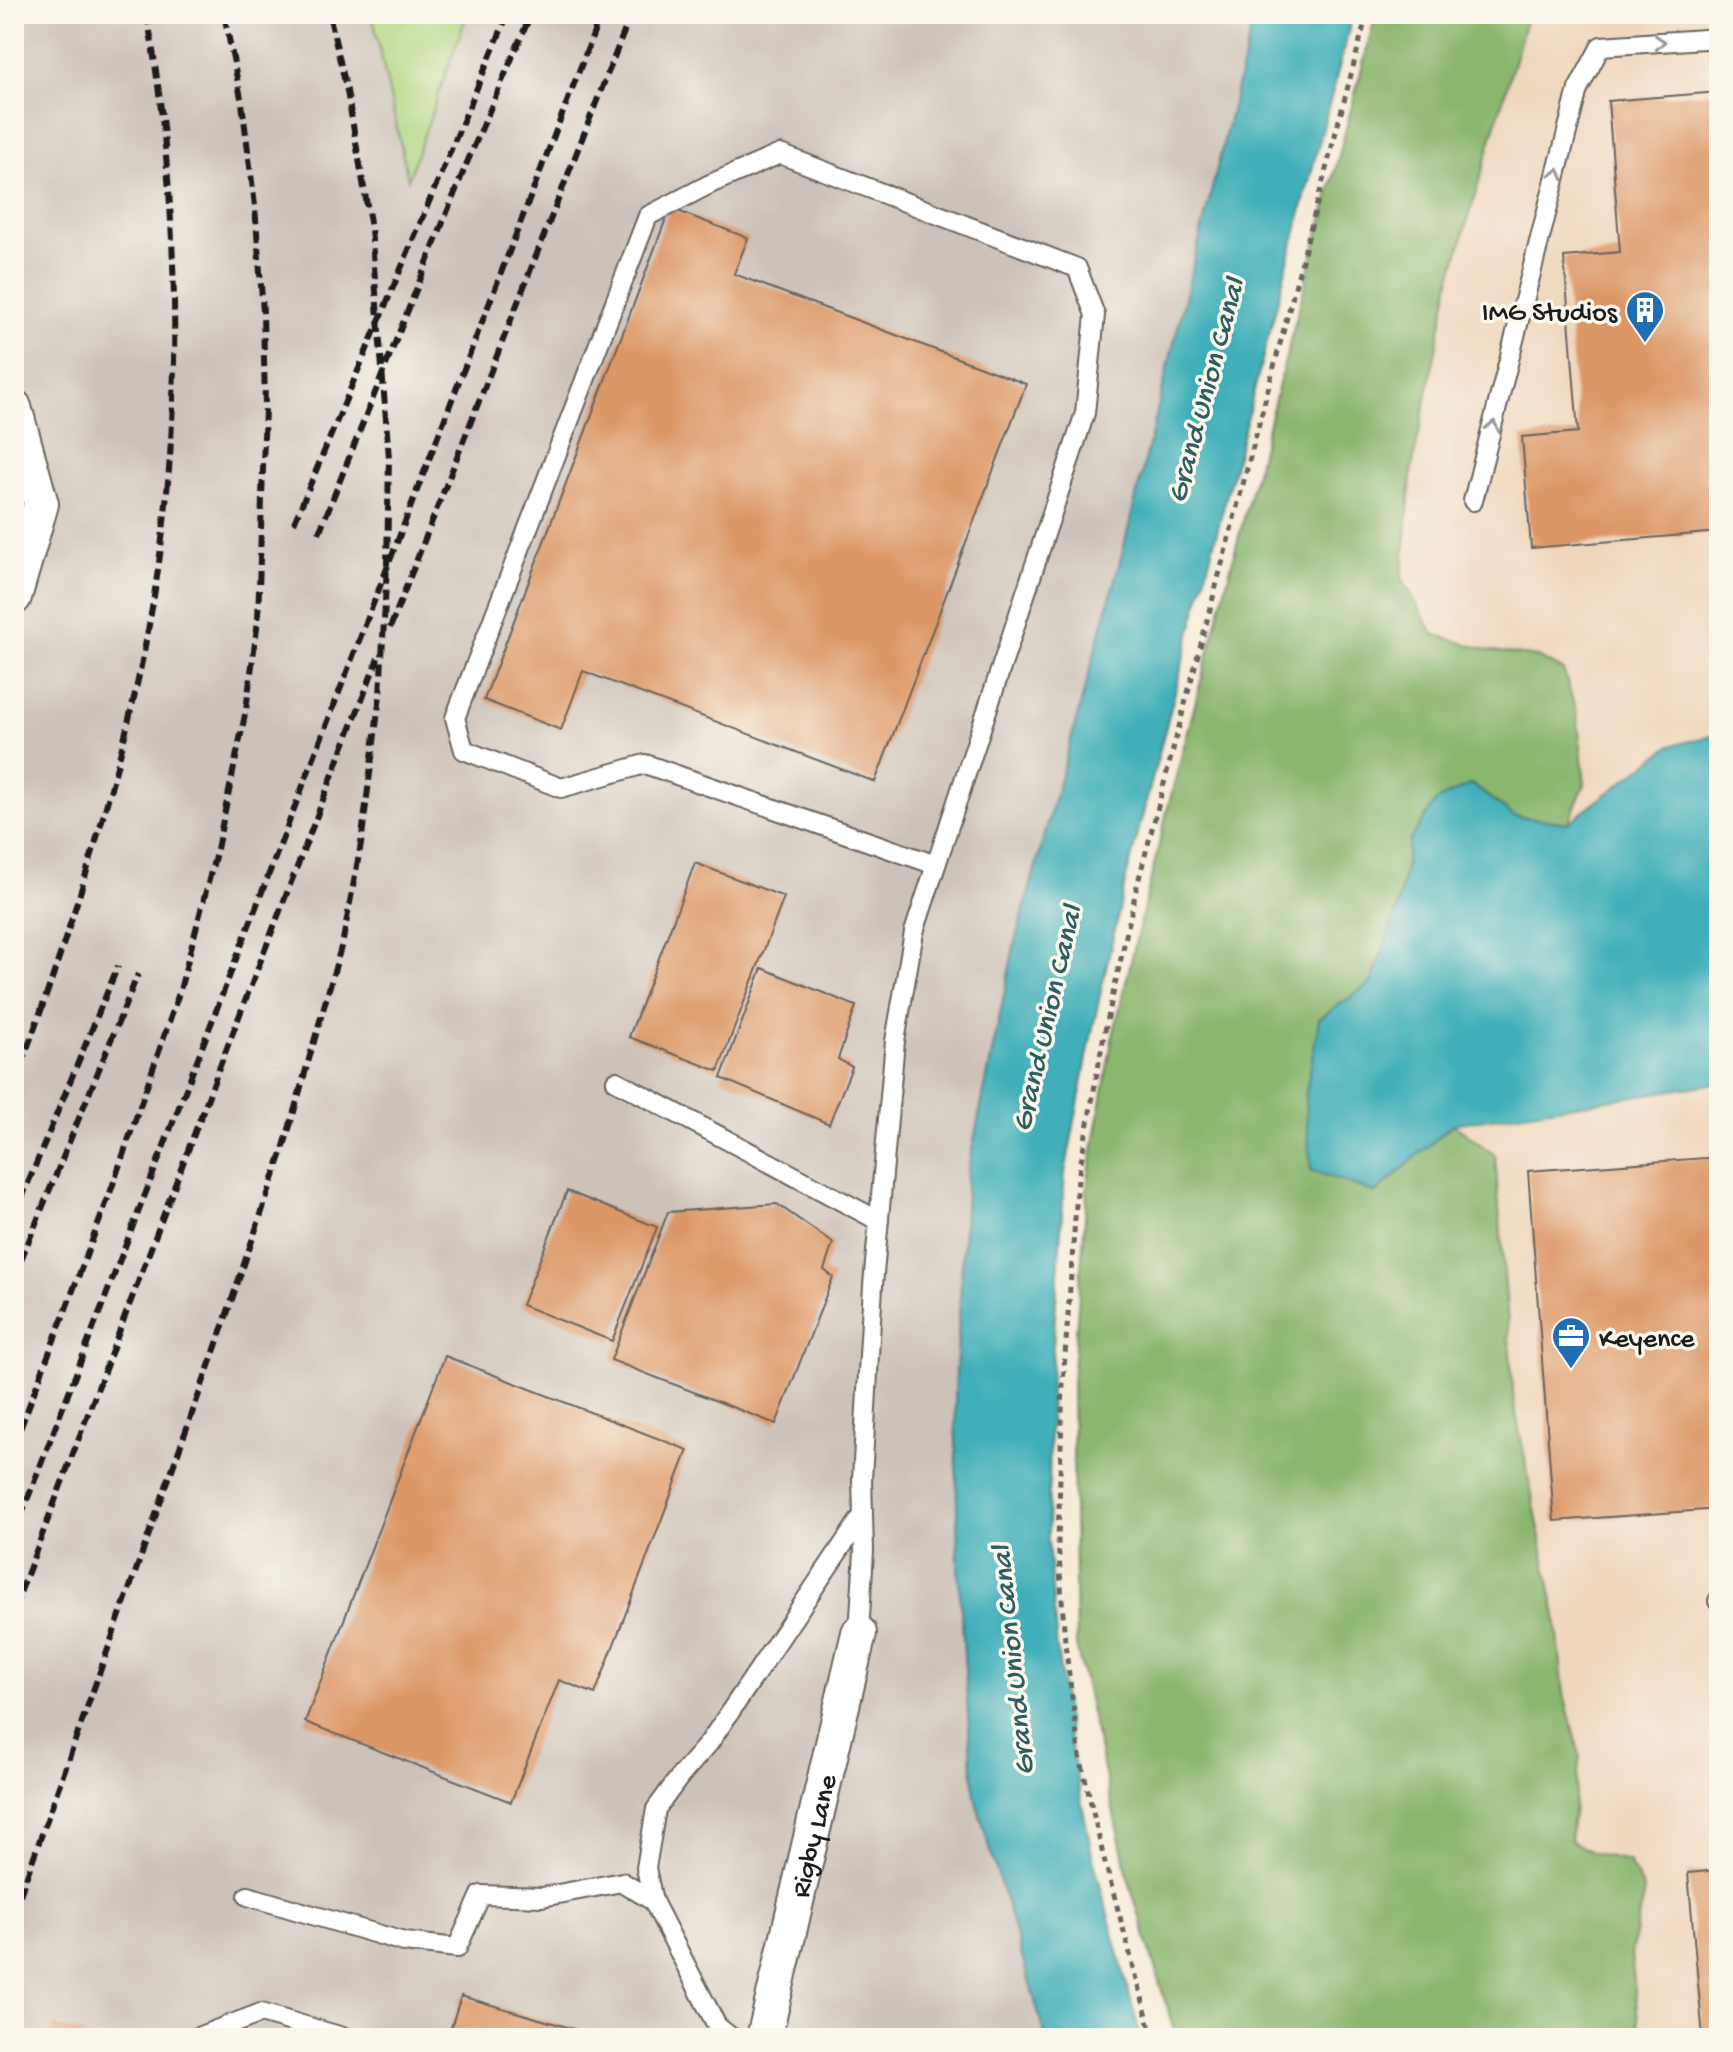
<svg xmlns="http://www.w3.org/2000/svg" width="1733" height="2052" font-family="'Gochi Hand',sans-serif">
<style>
.built{fill:#efd6bc}
.industrial{fill:#cdc2b9}
.green{fill:#add57f;stroke:#64784e;stroke-width:2}
.forest{fill:#8ab66e;stroke:#536945;stroke-width:2}
.water{fill:#3fafb9;stroke:#2e666a;stroke-width:2}
.building{fill:#dc9766}
.lines{fill:none;stroke-linecap:round;stroke-linejoin:round}
.service-casing{stroke:#69645e;stroke-width:22}
.minor-casing{stroke:#69645e;stroke-width:38}
.path{stroke:#69645e;stroke-width:5;stroke-dasharray:6 6;stroke-linecap:butt}
.service{stroke:#fff;stroke-width:18}
.minor{stroke:#fff;stroke-width:34}
.rail{stroke:#1c1c1c;stroke-width:6;stroke-dasharray:12 6;stroke-linecap:butt}
.oneway{stroke:#999}
.labels{text-anchor:middle;stroke-width:7;stroke-linejoin:round;paint-order:stroke}
.poi-label{font-size:28px;fill:#1c1c1c;stroke:#fbf7ec;text-anchor:end}
.street-label{font-size:28px;fill:#1c1c1c;stroke:#fbf7ec}
.water-label{font-size:30px;font-style:italic;fill:#2c5e63;stroke:#fbf7ec}
</style>
<rect width="100%" height="100%" fill="#fbf7ec"/>
<filter id="ink" filterUnits="userSpaceOnUse"><feTurbulence type="fractalNoise" baseFrequency=".0125" numOctaves="2"/><feDisplacementMap in="SourceGraphic" scale="16" xChannelSelector="R" yChannelSelector="G"/><feConvolveMatrix kernelMatrix="1 2 1 2 8 2 1 2 1" color-interpolation-filters="sRGB"/></filter>
<filter id="wash" filterUnits="userSpaceOnUse"><feTurbulence type="fractalNoise" baseFrequency=".006" numOctaves="4" result="noise"/><feDisplacementMap in="SourceGraphic" scale="32" xChannelSelector="R" yChannelSelector="G"/><feGaussianBlur stdDeviation="1.8" result="paint"/><feColorMatrix in="noise" values="0 0 0 0 0 0 0 0 0 0 0 0 0 0 0 0 0 1.4 0 .05"/><feComposite in="paint" operator="in"/></filter>
<g filter="url(#wash)">
<rect width="100%" height="100%" fill="#f7ebd8"/>
<!-- built -->
<path class="built" d="M1528,14H1719V2038H1199L1118,1753L1450,281Z"/>
<!-- industrial -->
<path class="industrial" d="M14,14H372L408,177L467,14H1254L1122,554L1015,942L967,1174L955,1389L958,1566L970,1744L975,1798L1046,2038H14Z"/>
<!-- green -->
<path class="green" d="M372,14H467L408,179Z"/>
<!-- forest -->
<path class="forest" d="M1376,14H1528L1450,281L1412,468L1402,578L1433,634L1487,650L1537,657L1563,670L1577,714L1585,784L1568,823L1514,816L1471,784L1410,840L1397,911L1372,982L1319,1019L1375,1193L1453,1124L1495,1155L1514,1403L1556,1616L1564,1694L1580,1756L1570,1840L1593,1853L1628,1861L1644,1891L1631,1954L1640,2038H1176L1129,1881L1076,1646L1072,1383L1088,1179L1112,1040L1168,807Z"/>
<!-- water -->
<path class="water" d="M1255,14H1353L1126,879L1093,1027L1065,1173L1051,1375L1048,1540L1057,1648L1069,1737L1092,1854L1141,2038H1046L975,1798L970,1744L958,1566L955,1389L967,1174L1015,942L1122,554Z
M1719,734V1083L1453,1124L1375,1193L1311,1170L1305,1098L1319,1019L1372,982L1397,911L1410,840L1436,801L1471,784L1514,816L1568,823L1670,746Z"/>
<g id="blocks">
<!-- building -->
<path class="building" d="M1719,92V532L1531,548L1522,437L1578,432L1564,257L1620,252L1608,101Z
M670,208L748,238L734,274L1026,384L875,782L583,671L561,730L484,700Z
M695,863L784,897L718,1071L629,1037Z
M762,968L856,1006L838,1059L852,1067L829,1124L721,1078Z
M1719,1157V1509L1554,1521L1528,1171Z
M567,1191L657,1227L612,1341L522,1305Z
M777,1204L833,1243L824,1270L833,1277L776,1424L611,1360L668,1212Z
M445,1356L688,1450L595,1694L559,1680L511,1802L305,1722Z
M1719,1870V2038H1703L1688,1873Z
M461,1996L601,2037L600,2038L448,2037Z
M54,2025L91,2037V2038H50Z"/>
</g>
</g>
<g filter="url(#ink)">
<use href="#blocks" fill-opacity="0" stroke="#69645e" stroke-width="2"/>
<g class="lines">
<!-- service casing -->
<g class="service-casing">
<path id="service" d="M1473,501L1578,89L1601,46L1719,38
M616,1081L879,1221
M1718,1601H1719
M859,1633L864,1551L862,1479L873,1285L895,1041L914,932L1085,413L1095,315L1077,268L780,154L710,184L648,216L455,718L464,750L561,788L645,764L936,865
M248,1896L404,1942L457,1948L481,1895L542,1897L622,1882L653,1901L717,2026L732,2038
M653,1901L646,1868L656,1809L681,1775L709,1743L863,1515
M195,2038L261,2013L346,2038"/>
</g>
<!-- minor casing -->
<g class="minor-casing">
<g id="minor">
<path d="M14,407L41,504L14,597"/>
<path id="s1" d="M764,2038L859,1633"/>
</g>
</g>
<!-- path -->
<path class="path" d="M1153,2038L1103,1855L1079,1752L1065,1643L1058,1541L1063,1383L1078,1178L1104,1035L1137,886L1367,14"/>
<!-- service -->
<use href="#service" class="service"/>
<!-- minor -->
<use href="#minor" class="minor"/>
<!-- rail -->
<path class="rail" d="M294,523L508,14
M319,533L466,165L531,14
M390,628L631,14
M14,1082C40,1018 61,952 82,887C107,806 130,724 146,641C185,441 182,214 147,14
M14,1217L118,966
M14,1277L138,974
M14,1445L109,1196L180,990L217,849L246,710L258,620L265,407L263,312L255,206L242,103L224,14
M14,1534L601,14
M14,1609L223,1058L378,658
M14,1912L214,1352L283,1150L343,940L361,844L380,695L387,565L389,458L371,228L347,91L329,14"/>
</g>
<!-- one-way arrows -->
<defs><path id="oneway-chevron" d="M-2-3.5L2.5 0L-2 3.5" fill="none" stroke-width="1.6" stroke-linecap="round" stroke-linejoin="round" transform="scale(2)"/></defs>
<g class="oneway">
<use href="#oneway-chevron" transform="translate(1660 42) rotate(-4)"/>
<use href="#oneway-chevron" transform="translate(1557 174) rotate(-76)"/>
<use href="#oneway-chevron" transform="translate(1493 426) rotate(-76)"/>
</g>
</g>
<!-- icons -->
<defs>
<g id="building-pin" transform="scale(2)"><path d="M0 17L-7.5 6A9.5 9.5 0 1 1 7.5 6Z" fill="#1f6fb2" stroke="#fbf7ec"/><path d="M-4-6H4V6H1V3H-1V6H-4ZM-2.5-4.3h1.7v1.8h-1.7ZM.8-4.3h1.7v1.8H.8ZM-2.5-1h1.7V.8h-1.7ZM.8-1h1.7V.8H.8Z" fill="#fff"/></g>
<g id="office-pin" transform="scale(2)"><path d="M0 17L-7.5 6A9.5 9.5 0 1 1 7.5 6Z" fill="#1f6fb2" stroke="#fbf7ec"/><path d="M-6-3h4V-5.5h4V-3h4V5H-6ZM-1-4.5V-3h2v-1.5ZM-6 0V1H6V0Z" fill="#fff"/></g>
</defs>
<g fill-rule="evenodd">
<use href="#building-pin" x="1645" y="310"/>
<use href="#office-pin" x="1571" y="1336"/>
</g>
<g class="labels">
<!-- poi labels -->
<g class="poi-label">
<text x="1617" y="320">IMG Studios</text>
<text x="1599" y="1346" text-anchor="start">Keyence</text>
</g>
<!-- street labels -->
<g class="street-label">
<text dy="10" stroke="none"><textPath href="#s1" startOffset="208">Rigby Lane</textPath></text>
</g>
<!-- water labels -->
<g class="water-label">
<text transform="translate(1204 390) rotate(-75)" y="10">Grand Union Canal</text>
<text transform="translate(1045 1018) rotate(-77)" y="10">Grand Union Canal</text>
<text transform="translate(1011 1661) rotate(-96)" y="10">Grand Union Canal</text>
</g>
</g>
<!-- margin -->
<rect width="1733" height="2052" fill="none" stroke="#fbf7ec" stroke-width="48"/>
</svg>
